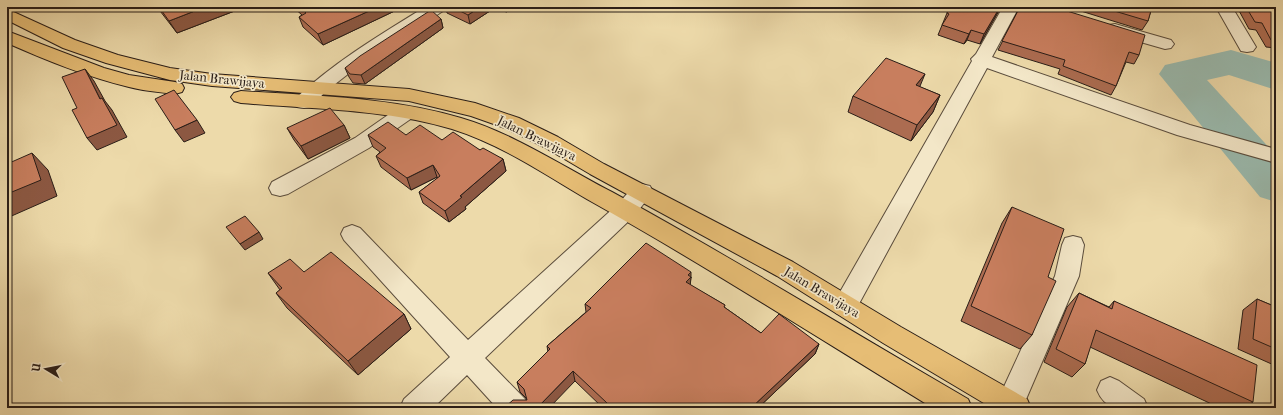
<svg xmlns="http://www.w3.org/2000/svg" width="1283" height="415" viewBox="0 0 1283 415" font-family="'IM FELL French Canon',serif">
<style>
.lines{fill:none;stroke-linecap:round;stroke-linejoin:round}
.river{fill:#9abaae;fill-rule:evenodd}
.minor-casing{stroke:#5a4c3c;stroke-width:2}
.highway-casing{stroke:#291d17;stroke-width:2}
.minor{fill:#f3e7c8;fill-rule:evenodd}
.highway{fill:#e6bd75;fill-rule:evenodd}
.wall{fill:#ac6c51;stroke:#291d17}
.shaded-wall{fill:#8c5842;stroke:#291d17}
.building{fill:#c87e5e;stroke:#291d17}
.labels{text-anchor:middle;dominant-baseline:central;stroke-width:3.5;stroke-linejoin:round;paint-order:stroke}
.street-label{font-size:13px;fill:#291d17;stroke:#f3e7c8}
</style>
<rect width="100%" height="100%" fill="#eddaaa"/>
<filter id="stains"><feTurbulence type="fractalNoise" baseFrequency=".005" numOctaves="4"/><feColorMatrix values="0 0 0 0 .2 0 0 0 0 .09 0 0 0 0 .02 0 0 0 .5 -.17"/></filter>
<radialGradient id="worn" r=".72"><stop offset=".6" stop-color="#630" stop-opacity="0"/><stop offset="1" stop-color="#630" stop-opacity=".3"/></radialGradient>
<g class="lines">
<path class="river" d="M 1231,50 L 1276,63 L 1276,90 L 1229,75 L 1207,80 L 1276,155 L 1276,202 L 1260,197 L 1159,74 L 1165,65 Z"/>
<defs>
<path id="minor" d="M 425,7 L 445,7 L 443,11 L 357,67 L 325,92 L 311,107 L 304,108 L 297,107 L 294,102 L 297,97 C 336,61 380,35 425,7 Z
M 1003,7 L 1019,7 L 992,57 L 1190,125 L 1276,149 L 1276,163 L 1177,135 L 987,68 L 854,313 L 845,317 L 836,313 L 833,306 L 836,299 L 972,61 L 971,59 L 976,54 Z
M 1216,7 L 1232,7 L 1256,47 L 1253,51 L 1247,52 L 1241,51 Z
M 1115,24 L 1171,40 L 1174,44 L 1171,48 L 1165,49 L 1109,33 L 1106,29 L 1109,25 Z
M 405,106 L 412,108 L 415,113 L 412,118 L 369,148 L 288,194 L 280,196 L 272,194 L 269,188 L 272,182 L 355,138 L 398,108 Z
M 642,184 L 650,186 L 653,192 L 634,216 L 485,358 L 525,399 L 529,408 L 497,408 L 467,375 L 433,408 L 400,408 L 404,399 L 450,357 L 344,240 L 341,234 L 344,228 L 352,225 L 360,228 L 468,340 L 618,204 L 634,186 Z
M 1073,236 L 1081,238 L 1084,245 L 1079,276 L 1024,404 L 1022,408 L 998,408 L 996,404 L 1055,276 L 1062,245 L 1065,238 Z
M 1110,377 L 1119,381 L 1144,399 L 1148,408 C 1126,408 1107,414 1097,390 L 1101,381 Z"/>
<path id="highway" d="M 7,9 L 75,40 L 118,55 L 170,68 L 212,74 L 409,89 L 475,103 L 519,118 L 558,137 L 604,164 L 793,262 L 901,327 L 1027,399 L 1031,408 L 992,408 L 883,343 L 777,276 L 590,174 L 544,147 L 505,128 L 471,116 L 409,101 L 212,86 L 170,80 L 106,63 L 63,48 L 7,20 Z
M 7,31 L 104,68 L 129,75 L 175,82 L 182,84 L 184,88 L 182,92 L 175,94 C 160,92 144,91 129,87 C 87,77 46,60 7,43 Z
M 241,91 C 314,96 390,97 461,118 C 515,134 562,166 612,192 C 733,258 849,330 968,399 L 972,408 L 933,408 C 820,339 708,267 592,202 C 547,176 503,145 452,129 C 384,109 311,109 241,103 L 234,101 L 231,97 L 234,93 Z"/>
</defs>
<use href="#minor" class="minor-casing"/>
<use href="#highway" class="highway-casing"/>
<use href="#minor" class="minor"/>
<use href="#highway" class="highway"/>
</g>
<path class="wall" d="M 157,7 L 245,7 L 177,33 Z
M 293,7 L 403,7 L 323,45 L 303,27 L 299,17 L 302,15 Z
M 446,7 L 496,7 L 470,24 L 447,13 Z
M 498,7 L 516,7 L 506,12 Z
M 950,7 L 1001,7 L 980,44 L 967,40 L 964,44 L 938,35 L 947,13 Z
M 1020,7 L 1139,55 L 1134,64 L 1126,62 L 1116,86 L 1111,95 L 1058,74 L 1060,69 L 998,50 Z
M 1068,7 L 1152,7 L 1148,21 L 1142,30 Z
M 1237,7 L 1261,7 L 1276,9 L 1276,48 L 1266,47 L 1256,30 L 1249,29 Z
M 441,19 L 443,28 L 365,84 L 353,83 L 349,77 L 345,68 Z
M 920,87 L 940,95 L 933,112 L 911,141 L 848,112 L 853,96 Z
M 344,125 L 350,138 L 308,159 L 294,140 L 287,128 Z
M 368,135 L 406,135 L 442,140 L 480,150 L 503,159 L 506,171 L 465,207 L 466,209 L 449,222 L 423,203 L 419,192 L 438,178 L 437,177 L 411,190 L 381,167 L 376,156 L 380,152 L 373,147 Z
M 1012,207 L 1048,277 L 1032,335 L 1020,349 L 961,321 L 1002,223 Z
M 304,272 L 404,314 L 411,329 L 358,375 L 287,308 L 276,293 L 280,290 L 268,273 Z
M 691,277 L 690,285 L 725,305 L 724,307 L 761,333 L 819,344 L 815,354 L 758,408 L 603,408 L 575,381 L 527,400 L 526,398 L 520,392 L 517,382 L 548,352 L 547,346 L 586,312 L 585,304 Z
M 1079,293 L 1109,307 L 1114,301 L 1253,402 L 1244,408 L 1220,408 L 1090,347 L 1085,364 L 1072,377 L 1044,362 L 1067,307 Z
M 1257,299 L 1276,307 L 1276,366 L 1238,349 L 1243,310 Z"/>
<path class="shaded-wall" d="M 205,7 L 245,7 L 177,33 L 169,21 Z
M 378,7 L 403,7 L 323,45 L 318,34 Z
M 480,7 L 496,7 L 470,24 L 468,15 Z
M 505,7 L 516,7 L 506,12 Z
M 1000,7 L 1001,7 L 980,44 L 984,34 Z
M 441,19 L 443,28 L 365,84 L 361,75 Z
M 971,30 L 967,40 L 964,44 Z
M 85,69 L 94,81 L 105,101 L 112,110 L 127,137 L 97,150 L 87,138 L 100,99 Z
M 925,74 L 918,91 L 916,85 Z
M 940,95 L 933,112 L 911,141 L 917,125 Z
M 197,120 L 205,133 L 184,142 L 175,130 Z
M 344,125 L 350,138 L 308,159 L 301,146 Z
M 32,153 L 48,170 L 57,196 L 7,218 L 7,194 Z
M 503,159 L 506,171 L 465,207 L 466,209 L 449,222 L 445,211 L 460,196 Z
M 433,165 L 437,177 L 411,190 L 407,178 Z
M 259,232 L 263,239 L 245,250 L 240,244 Z
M 691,272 L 691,278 L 691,277 L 690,288 L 686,282 L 688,275 Z
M 404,314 L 411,329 L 358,375 L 348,361 Z
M 819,344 L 815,354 L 758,408 L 751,408 Z
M 573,371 L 575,381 L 549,408 L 537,408 Z"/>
<path class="building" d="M 159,7 L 205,7 L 169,21 Z
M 300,7 L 378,7 L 318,34 L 299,17 L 306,13 Z
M 452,7 L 480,7 L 468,15 Z
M 950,7 L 1000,7 L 984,34 L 971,30 L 969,34 L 942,25 L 949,14 L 947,13 Z
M 1020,7 L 1054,7 L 1145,35 L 1139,55 L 1129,52 L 1116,86 L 1063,66 L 1065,60 L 1002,41 Z
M 1101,7 L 1152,7 L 1148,21 Z
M 1246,7 L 1261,7 L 1276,9 L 1276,41 L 1271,40 L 1262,23 L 1255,22 Z
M 431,10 L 441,19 L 361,75 L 350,74 L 345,68 L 360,56 Z
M 886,58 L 925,74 L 916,85 L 940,95 L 917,125 L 853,96 Z
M 85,69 L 100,99 L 102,98 L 117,125 L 87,138 L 72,110 L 77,108 L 62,77 Z
M 174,90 L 197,120 L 175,130 L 155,99 Z
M 330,108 L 344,125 L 301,146 L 287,128 Z
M 388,122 L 406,135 L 420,125 L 442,140 L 453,132 L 480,150 L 483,148 L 503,159 L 460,196 L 462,197 L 445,211 L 419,192 L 440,176 L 433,165 L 407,178 L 376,156 L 386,148 L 368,135 Z
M 32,153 L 41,180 L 7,194 L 7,164 Z
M 1012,207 L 1064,229 L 1048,277 L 1056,281 L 1032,335 L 971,306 Z
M 245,216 L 259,232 L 240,244 L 226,227 Z
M 646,243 L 691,272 L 688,275 L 691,277 L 686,282 L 725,305 L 724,307 L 761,333 L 779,314 L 819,344 L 751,408 L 609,408 L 606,405 L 607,403 L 573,371 L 537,408 L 504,408 L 513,400 L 527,400 L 524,389 L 517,382 L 550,349 L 547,346 L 591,308 L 585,304 Z
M 331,252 L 404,314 L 348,361 L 276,293 L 282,288 L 268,273 L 290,259 L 304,272 Z
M 1079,293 L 1112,309 L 1114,301 L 1257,365 L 1253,402 L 1096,330 L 1085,364 L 1056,349 Z
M 1257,299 L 1276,307 L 1276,349 L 1253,339 Z"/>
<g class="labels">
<g class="street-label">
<text transform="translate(222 79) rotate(6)">Jalan Brawijaya</text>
<text transform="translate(537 138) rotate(26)">Jalan Brawijaya</text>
<text transform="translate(822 292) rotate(31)">Jalan Brawijaya</text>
</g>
</g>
<rect width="1283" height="415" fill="none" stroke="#eddaaa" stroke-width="24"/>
<rect x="8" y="8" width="1267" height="399" fill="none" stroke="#291d17" stroke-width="2"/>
<rect x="12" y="12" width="1259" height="391" fill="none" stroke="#291d17"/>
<g transform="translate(46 369) rotate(280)" stroke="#f3e7c8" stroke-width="3" paint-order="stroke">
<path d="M0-3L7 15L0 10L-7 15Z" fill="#291d17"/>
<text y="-6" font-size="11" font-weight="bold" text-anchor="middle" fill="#291d17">U</text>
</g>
<rect width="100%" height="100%" filter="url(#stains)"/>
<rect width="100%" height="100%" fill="url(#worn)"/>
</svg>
